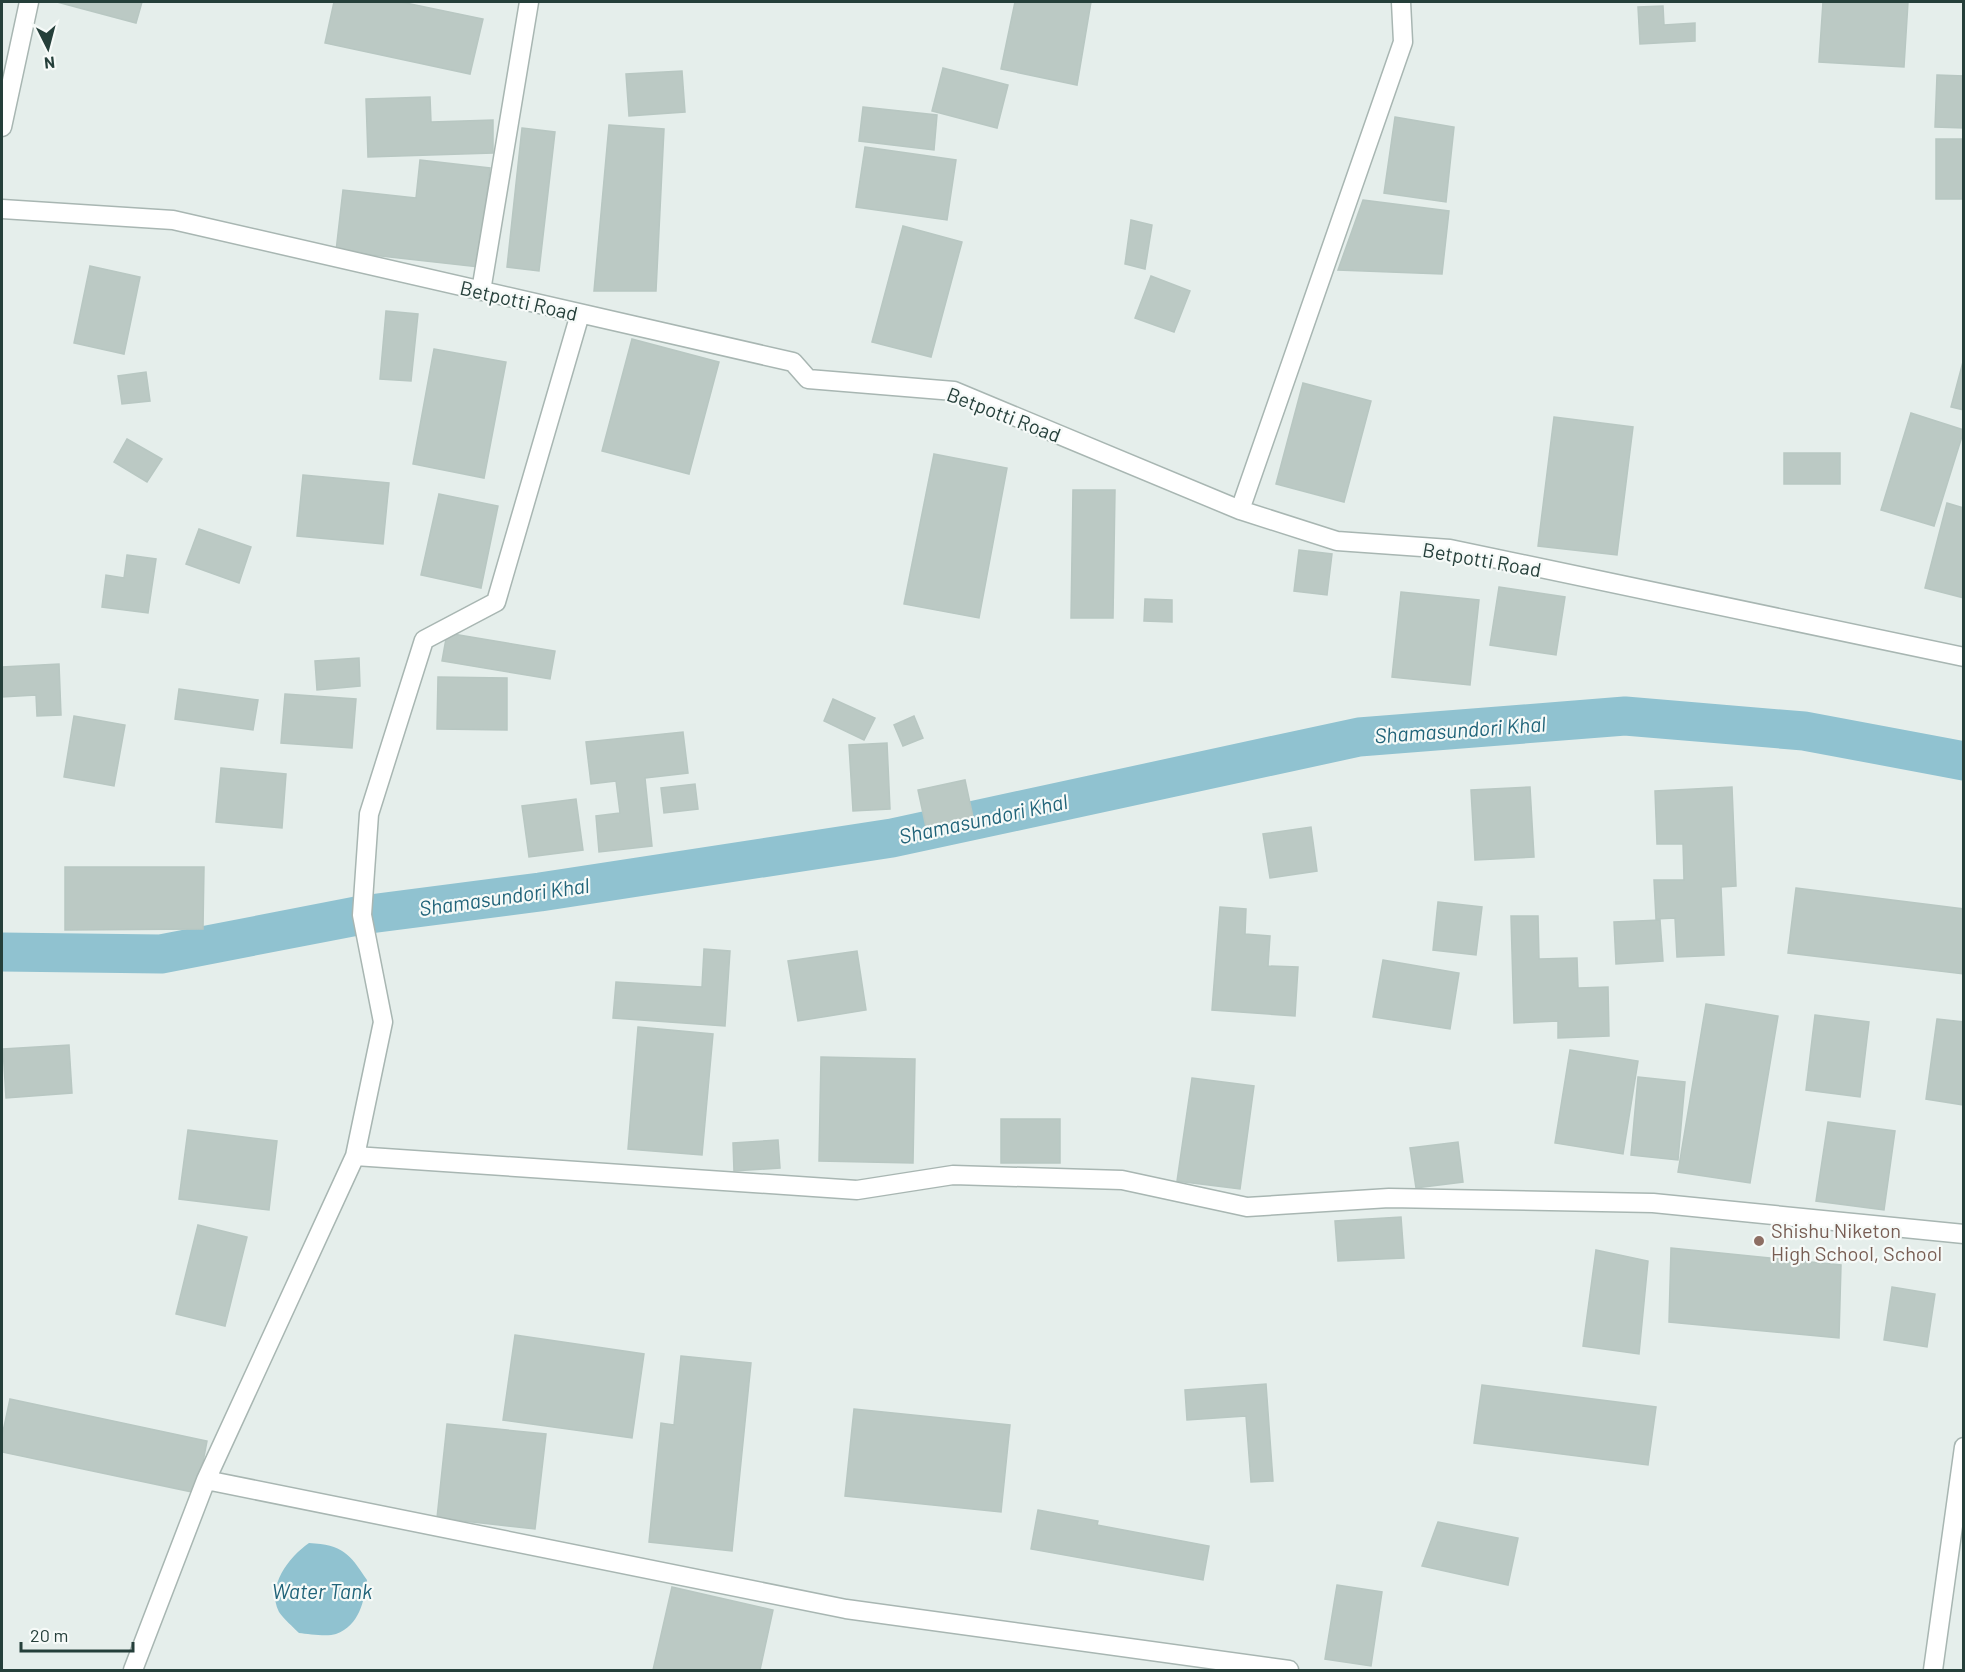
<svg xmlns="http://www.w3.org/2000/svg" width="1965" height="1672" viewBox="0 0 1965 1672" font-family="Barlow,sans-serif">
<style>
.water{fill:#90c2d0}
.lines{fill:none;stroke-linecap:round;stroke-linejoin:round}
.canal{stroke:#90c2d0;stroke-width:39}
.building{fill:#bbc9c4;stroke:#b8c7c2;stroke-width:1.5}
.minor-casing{stroke:#a8b6b2;stroke-width:21}
.minor{stroke:#fff;stroke-width:18}
.education-dot{fill:#8d6e63;stroke:#f6faf8;stroke-width:2}
.labels{text-anchor:middle;dominant-baseline:central;stroke-width:4.5;stroke-linejoin:round;paint-order:stroke}
.street-label{font-size:20px;fill:#253f3a;stroke:#f6faf8}
.education-label{font-size:20px;fill:#785e54;stroke:#f6faf8;text-anchor:start}
.water-label{font-size:21px;font-style:italic;fill:#21647a;stroke:#f6faf8}
</style>
<rect width="100%" height="100%" fill="#e5eeeb"/>
<path class="water" d="M 309,1543 C 343,1545 349,1553 367,1580 C 364,1601 360,1625 336,1634 C 327,1637 309,1634 299,1633 C 293,1627 284,1619 279,1612 C 266,1586 289,1557 309,1543 Z"/>
<g class="lines">
<path class="canal" d="M 2,952 L 161,954 L 362,915 L 540,892 L 892,838 L 1359,737 L 1625,716 L 1804,731 L 1964,761"/>
</g>
<path class="building" d="M 57,2 L 142,2 L 136,23 Z
M 334,2 L 401,2 L 483,19 L 470,74 L 325,43 Z
M 1015,2 L 1091,2 L 1077,85 L 1001,69 Z
M 1823,2 L 1908,2 L 1904,67 L 1819,62 Z
M 1663,6 L 1664,25 L 1695,23 L 1695,41 L 1640,44 L 1638,7 Z
M 943,68 L 1008,85 L 997,128 L 932,111 Z
M 682,71 L 685,112 L 629,116 L 626,74 Z
M 1937,75 L 1964,76 L 1964,128 L 1935,127 Z
M 430,97 L 431,122 L 493,120 L 493,153 L 368,157 L 366,99 Z
M 863,107 L 937,115 L 934,150 L 859,141 Z
M 1395,117 L 1454,127 L 1446,202 L 1384,193 Z
M 609,125 L 664,129 L 656,291 L 594,291 Z
M 522,128 L 555,132 L 539,271 L 507,267 Z
M 1936,139 L 1964,139 L 1964,199 L 1936,199 Z
M 865,147 L 956,160 L 947,220 L 856,207 Z
M 420,160 L 490,168 L 479,267 L 336,251 L 343,190 L 416,198 Z
M 1363,200 L 1449,211 L 1442,274 L 1338,270 Z
M 1131,220 L 1152,225 L 1145,269 L 1125,264 Z
M 903,226 L 962,242 L 931,357 L 872,342 Z
M 90,266 L 140,277 L 124,354 L 74,343 Z
M 1151,276 L 1190,291 L 1174,332 L 1135,318 Z
M 386,311 L 418,314 L 411,381 L 380,379 Z
M 632,339 L 719,362 L 689,474 L 602,451 Z
M 434,349 L 506,362 L 484,478 L 413,464 Z
M 1964,358 L 1964,410 L 1951,407 Z
M 146,372 L 150,401 L 122,404 L 118,376 Z
M 1303,383 L 1371,401 L 1344,502 L 1276,484 Z
M 1911,413 L 1964,430 L 1934,526 L 1881,510 Z
M 1554,417 L 1633,427 L 1617,555 L 1538,546 Z
M 127,439 L 162,459 L 147,482 L 114,462 Z
M 1784,453 L 1840,453 L 1840,484 L 1784,484 Z
M 934,454 L 1007,468 L 979,618 L 904,604 Z
M 303,475 L 389,483 L 383,544 L 297,536 Z
M 1073,490 L 1115,490 L 1113,618 L 1071,618 Z
M 439,494 L 498,506 L 481,588 L 421,575 Z
M 1947,503 L 1964,508 L 1964,598 L 1925,588 Z
M 199,529 L 251,547 L 239,583 L 186,564 Z
M 1299,550 L 1332,554 L 1327,595 L 1294,591 Z
M 127,555 L 156,559 L 148,613 L 102,607 L 106,575 L 124,578 Z
M 1499,587 L 1565,597 L 1556,655 L 1490,645 Z
M 1401,592 L 1479,600 L 1470,685 L 1392,677 Z
M 1145,599 L 1172,600 L 1172,622 L 1144,621 Z
M 447,633 L 555,651 L 550,679 L 442,661 Z
M 359,658 L 360,686 L 317,690 L 315,661 Z
M 59,664 L 61,715 L 37,716 L 36,695 L 2,697 L 2,667 Z
M 438,677 L 507,678 L 507,730 L 437,729 Z
M 179,689 L 258,700 L 253,730 L 175,719 Z
M 285,694 L 356,699 L 352,748 L 281,743 Z
M 833,699 L 875,718 L 864,740 L 824,721 Z
M 74,716 L 125,725 L 114,786 L 64,777 Z
M 914,716 L 923,738 L 903,746 L 894,725 Z
M 683,732 L 688,773 L 645,778 L 652,846 L 599,852 L 596,816 L 620,813 L 616,781 L 591,784 L 586,742 Z
M 887,743 L 890,809 L 853,811 L 849,745 Z
M 221,768 L 286,774 L 282,828 L 216,822 Z
M 965,780 L 973,817 L 926,827 L 918,790 Z
M 695,784 L 698,809 L 664,813 L 661,788 Z
M 1530,787 L 1534,857 L 1475,860 L 1471,790 Z
M 1732,787 L 1736,886 L 1721,887 L 1724,955 L 1677,957 L 1675,918 L 1656,919 L 1654,880 L 1684,880 L 1683,844 L 1657,844 L 1655,791 Z
M 576,799 L 583,850 L 529,857 L 522,806 Z
M 1311,827 L 1317,871 L 1270,878 L 1263,834 Z
M 65,867 L 204,867 L 203,929 L 65,930 Z
M 1796,888 L 1964,909 L 1964,974 L 1788,953 Z
M 1438,902 L 1482,907 L 1476,955 L 1433,950 Z
M 1220,907 L 1246,909 L 1245,934 L 1270,936 L 1268,966 L 1298,967 L 1295,1016 L 1212,1010 Z
M 1511,916 L 1538,916 L 1539,959 L 1577,958 L 1578,988 L 1608,987 L 1609,1036 L 1558,1038 L 1558,1021 L 1514,1023 Z
M 1660,920 L 1663,961 L 1616,964 L 1614,922 Z
M 704,949 L 730,951 L 725,1026 L 613,1018 L 616,982 L 702,987 Z
M 857,951 L 866,1010 L 798,1021 L 788,961 Z
M 1383,960 L 1459,973 L 1450,1029 L 1373,1017 Z
M 1706,1004 L 1778,1016 L 1750,1183 L 1678,1172 Z
M 1815,1015 L 1869,1022 L 1860,1097 L 1806,1090 Z
M 1937,1019 L 1964,1022 L 1964,1105 L 1926,1099 Z
M 638,1027 L 713,1034 L 702,1155 L 628,1149 Z
M 69,1045 L 72,1093 L 6,1098 L 3,1049 Z
M 1570,1050 L 1638,1061 L 1623,1154 L 1555,1143 Z
M 821,1057 L 915,1059 L 913,1163 L 819,1161 Z
M 1638,1077 L 1685,1082 L 1678,1160 L 1631,1155 Z
M 1192,1078 L 1254,1086 L 1240,1189 L 1177,1181 Z
M 1001,1119 L 1060,1119 L 1060,1163 L 1001,1163 Z
M 1828,1122 L 1895,1131 L 1884,1210 L 1816,1201 Z
M 188,1130 L 277,1141 L 269,1210 L 179,1199 Z
M 778,1140 L 780,1168 L 734,1171 L 733,1143 Z
M 1458,1142 L 1463,1182 L 1416,1188 L 1410,1148 Z
M 1401,1217 L 1404,1258 L 1338,1261 L 1335,1221 Z
M 198,1225 L 247,1237 L 225,1326 L 176,1314 Z
M 1671,1248 L 1841,1265 L 1839,1338 L 1669,1322 Z
M 1596,1250 L 1648,1261 L 1639,1354 L 1583,1346 Z
M 1892,1287 L 1935,1294 L 1927,1347 L 1884,1340 Z
M 515,1335 L 644,1354 L 632,1438 L 503,1420 Z
M 681,1356 L 751,1363 L 732,1551 L 649,1542 L 661,1423 L 674,1425 Z
M 1266,1384 L 1273,1481 L 1251,1482 L 1246,1416 L 1187,1420 L 1185,1390 Z
M 1482,1385 L 1656,1407 L 1648,1465 L 1474,1443 Z
M 10,1399 L 207,1441 L 197,1493 L 2,1452 L 2,1436 Z
M 854,1409 L 1010,1425 L 1001,1512 L 845,1496 Z
M 447,1424 L 546,1434 L 535,1529 L 437,1518 Z
M 1038,1510 L 1098,1521 L 1097,1525 L 1209,1546 L 1203,1580 L 1031,1549 Z
M 1438,1522 L 1518,1538 L 1508,1585 L 1422,1566 Z
M 1337,1585 L 1382,1592 L 1371,1666 L 1325,1659 Z
M 672,1587 L 773,1610 L 760,1670 L 653,1670 Z"/>
<g class="lines">
<defs>
<path id="minor" d="M 2,127 L 29,2
M 2,209 L 173,220 L 793,362 L 808,379 L 954,391 L 1240,510 L 1337,541 L 1450,549 L 1964,657
M 481,291 L 529,2
M 1240,510 L 1403,42 L 1401,2
M 355,1156 L 857,1190 L 953,1175 L 1122,1180 L 1247,1207 L 1389,1198 L 1653,1203 L 1964,1234
M 206,1480 L 846,1609 L 1289,1670
M 133,1670 L 206,1480 L 355,1156 L 383,1022 L 362,915 L 369,814 L 424,640 L 496,602 L 580,314
M 1933,1670 L 1964,1447"/>
</defs>
<use href="#minor" class="minor-casing"/>
<use href="#minor" class="minor"/>
</g>
<circle class="education-dot" cx="1759" cy="1241" r="6"/>
<g class="labels">
<g class="street-label">
<text transform="translate(519 300) rotate(13)">Betpotti Road</text>
<text transform="translate(1004 414) rotate(21)">Betpotti Road</text>
<text transform="translate(1482 559) rotate(10)">Betpotti Road</text>
</g>
<g class="education-label">
<text x="1771" y="1230">Shishu Niketon<tspan x="1771" dy="23">High School, School</tspan></text>
</g>
<g class="water-label">
<text transform="translate(1460 729) rotate(-4)">Shamasundori Khal</text>
<text transform="translate(983 818) rotate(-12)">Shamasundori Khal</text>
<text transform="translate(504 896) rotate(-8)">Shamasundori Khal</text>
<text x="322" y="1590">Water Tank</text>
</g>
</g>
<rect width="1965" height="1672" fill="none" stroke="#253f3a" stroke-width="6"/>
<g transform="translate(48 48) rotate(174)" stroke="#f6faf8" stroke-width="4.5" paint-order="stroke">
<path d="M0-4.5L10 22L0 15L-10 22Z" fill="#253f3a"/>
<text y="-9" font-size="16" font-weight="bold" text-anchor="middle" fill="#253f3a">N</text>
</g>
<path d="M21 1642v9h112v-9" fill="none" stroke="#253f3a" stroke-width="3"/>
<text x="30" y="1642" font-size="18" fill="#253f3a" stroke="#f6faf8" stroke-width="4.5" paint-order="stroke">20 m</text>
</svg>
